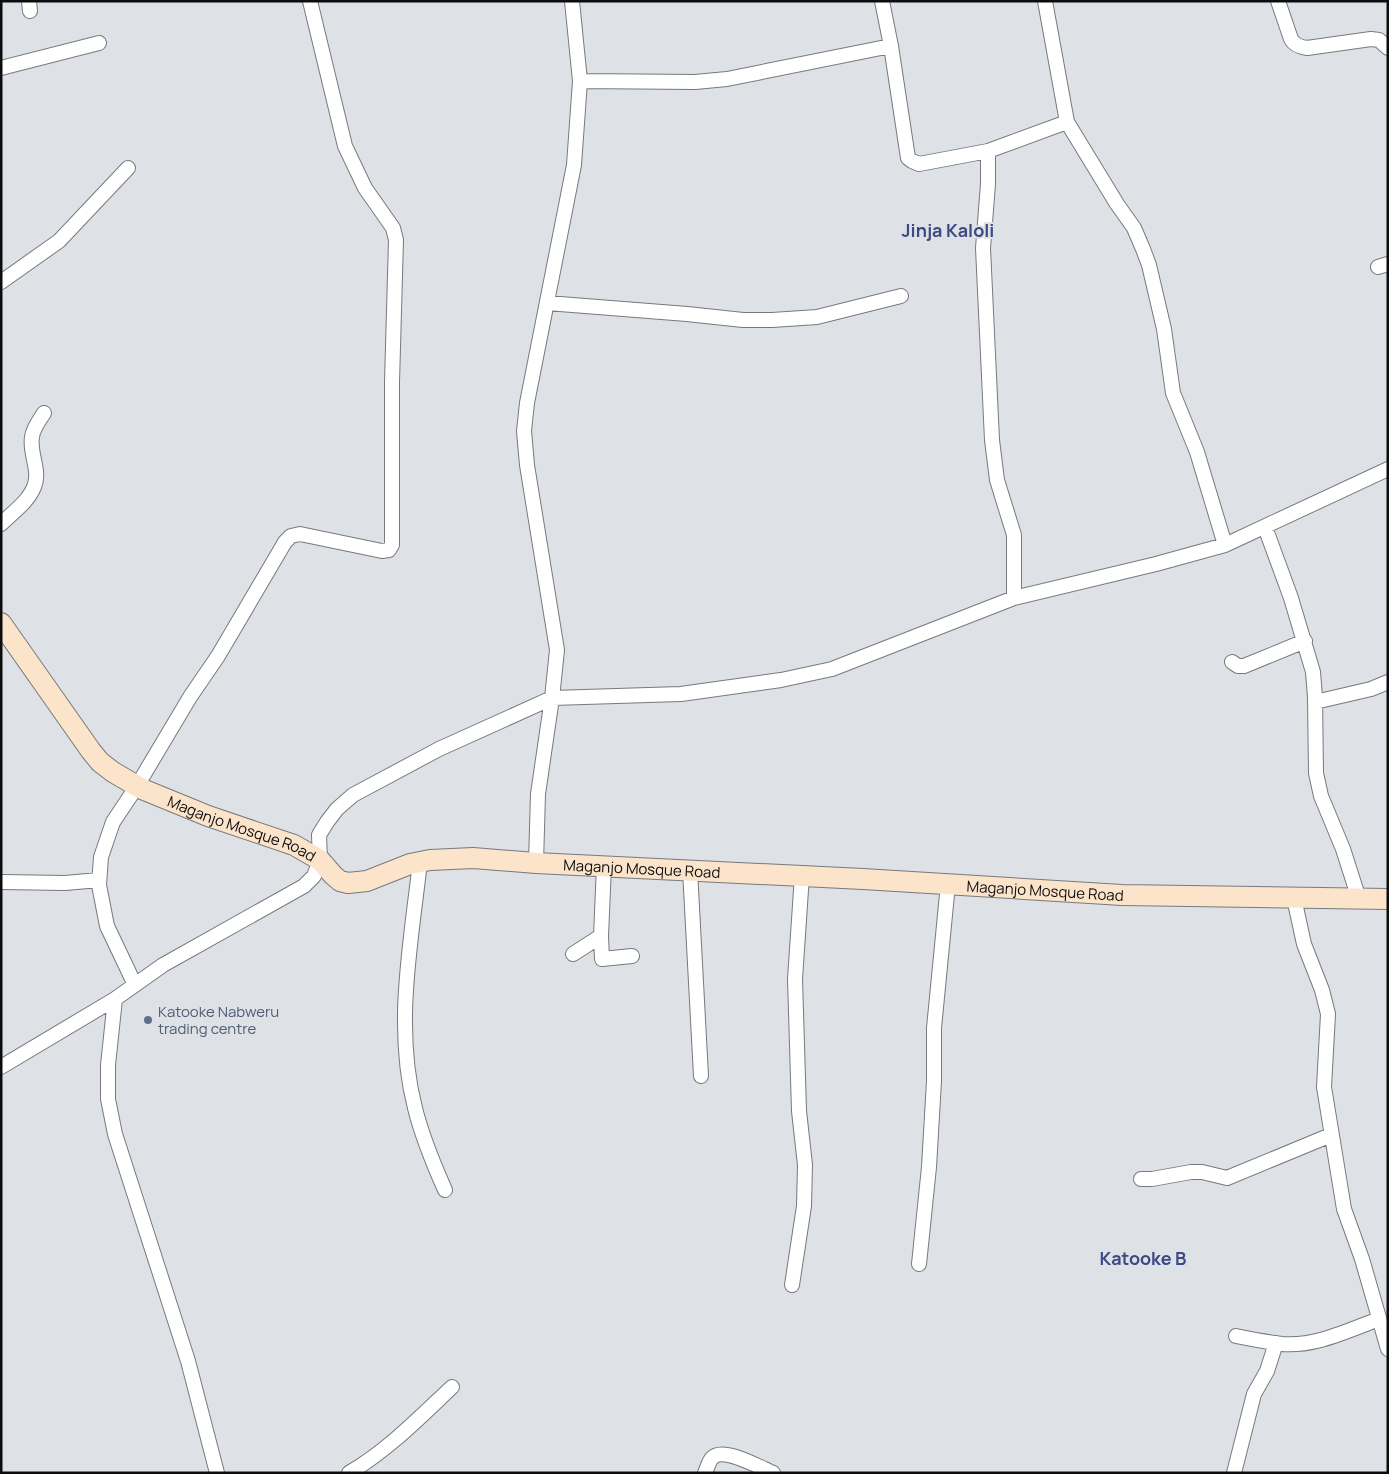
<svg xmlns="http://www.w3.org/2000/svg" width="1389" height="1474" viewBox="0 0 1389 1474" font-family="Manrope,sans-serif">
<style>
.lines{fill:none;stroke-linecap:round;stroke-linejoin:round}
.street-casing{stroke:#77797e;stroke-width:16}
.secondary-casing{stroke:#77797e;stroke-width:22}
.street{stroke:#fff;stroke-width:14}
.secondary{stroke:#fbe4ca;stroke-width:20}
.service-dot{fill:#5c6f8a;stroke:#dee1e6;stroke-width:2}
.labels{text-anchor:middle;dominant-baseline:central;stroke-width:4;stroke-linejoin:round;paint-order:stroke}
.street-label{font-size:15px;fill:#0c0d0f;stroke:#dee1e6}
.service-label{font-size:15px;fill:#4e5e75;stroke:#dee1e6;text-anchor:start}
.quarter-label{font-size:18px;font-weight:bold;fill:#3b4985;stroke:#dee1e6}
</style>
<rect width="100%" height="100%" fill="#dee1e6"/>
<g class="lines">
<defs>
<path id="street" d="M 29,1 L 30,11
M 882,1 L 891,46 L 908,158 L 912,161 L 919,164 L 988,151
M 1278,1 L 1291,39 C 1294,45 1300,47 1307,48 L 1371,39 L 1379,40 L 1388,48
M 1,68 L 99,43
M 580,81 L 695,82 L 727,79 L 891,46
M 1067,122 L 1117,204 L 1134,228 L 1143,249 L 1149,265 L 1164,329 L 1173,393 L 1197,452 L 1225,545
M 1378,267 L 1388,264
M 1,282 L 59,241 L 128,168
M 547,303 L 687,314 L 743,320 L 772,320 L 817,317 L 901,296
M 1,524 C 12,513 28,502 34,487 C 41,471 29,453 32,437 C 33,428 39,421 44,413
M 1265,527 L 1291,598 L 1313,672 L 1315,697 L 1316,773 L 1321,796 L 1343,849 L 1359,899
M 1014,598 L 1014,535 L 997,480 L 992,440 L 983,248 L 988,184 L 988,151 L 1067,122 L 1045,1
M 1232,662 L 1238,666 L 1244,666 L 1305,641
M 1315,702 L 1371,689 L 1388,682
M 420,862 C 411,943 394,1027 415,1108 C 422,1137 433,1163 445,1190
M 536,863 L 538,794 L 552,698 L 557,650 L 527,465 L 524,431 L 527,403 L 574,165 L 580,81 L 572,1
M 604,866 L 601,936 L 602,959 L 632,956
M 690,870 L 701,1076
M 1,882 L 65,883 L 99,880
M 1294,898 L 1304,944 L 1322,990 L 1328,1014 L 1324,1087 L 1344,1209 L 1362,1259 L 1388,1349
M 573,954 L 601,936
M 135,985 L 107,926 L 99,885 L 101,857 L 113,822 L 137,786 L 190,697 L 218,656 L 285,542 L 291,536 L 300,534 L 382,551 L 389,550 L 392,545 L 392,382 L 396,240 L 393,228 L 365,188 L 345,146 L 310,1
M 1,1067 L 115,999
M 1141,1179 L 1152,1179 L 1191,1172 L 1202,1172 L 1227,1178 L 1331,1135
M 919,1264 L 929,1167 L 934,1081 L 934,1028 L 948,884
M 792,1285 L 804,1206 L 805,1165 L 799,1111 L 795,979 L 802,875
M 1236,1336 C 1251,1339 1266,1342 1282,1344 C 1315,1347 1349,1330 1379,1319
M 217,1473 L 188,1361 L 115,1134 L 108,1099 L 108,1065 L 115,999 L 163,965 L 304,886 L 314,876 L 320,860 L 319,835 L 327,822 L 337,809 L 353,795 L 439,749 L 552,698 L 681,694 L 781,680 L 832,669 L 1014,598 L 1156,564 L 1225,545 L 1388,469
M 349,1473 C 388,1450 419,1418 452,1387
M 705,1473 C 707,1469 709,1461 712,1458 C 723,1446 761,1468 773,1473
M 1234,1473 L 1254,1394 L 1267,1371 L 1276,1343"/>
<g id="secondary">
<path id="s1" d="M 1,623 L 91,751 L 100,762 L 113,772 L 142,789 L 208,816 L 294,845 L 320,860 L 333,875 L 340,881 L 348,883 L 367,881 L 410,864 L 430,860 L 473,858 L 536,863 L 863,879 L 1122,895 L 1388,899"/>
</g>
</defs>
<use href="#street" class="street-casing"/>
<use href="#secondary" class="secondary-casing"/>
<use href="#street" class="street"/>
<use href="#secondary" class="secondary"/>
</g>
<circle class="service-dot" cx="148" cy="1020" r="5"/>
<g class="labels">
<g class="street-label">
<text stroke="none"><textPath href="#s1" startOffset="328">Maganjo Mosque Road</textPath></text>
<text stroke="none"><textPath href="#s1" startOffset="748">Maganjo Mosque Road</textPath></text>
<text stroke="none"><textPath href="#s1" startOffset="1152">Maganjo Mosque Road</textPath></text>
</g>
<g class="service-label">
<text x="158" y="1011">Katooke Nabweru<tspan x="158" dy="17">trading centre</tspan></text>
</g>
<g class="quarter-label">
<text x="948" y="230">Jinja Kaloli</text>
<text x="1143" y="1258">Katooke B</text>
</g>
</g>
<rect width="1389" height="1474" fill="none" stroke="#0c0d0f" stroke-width="5"/>
</svg>
